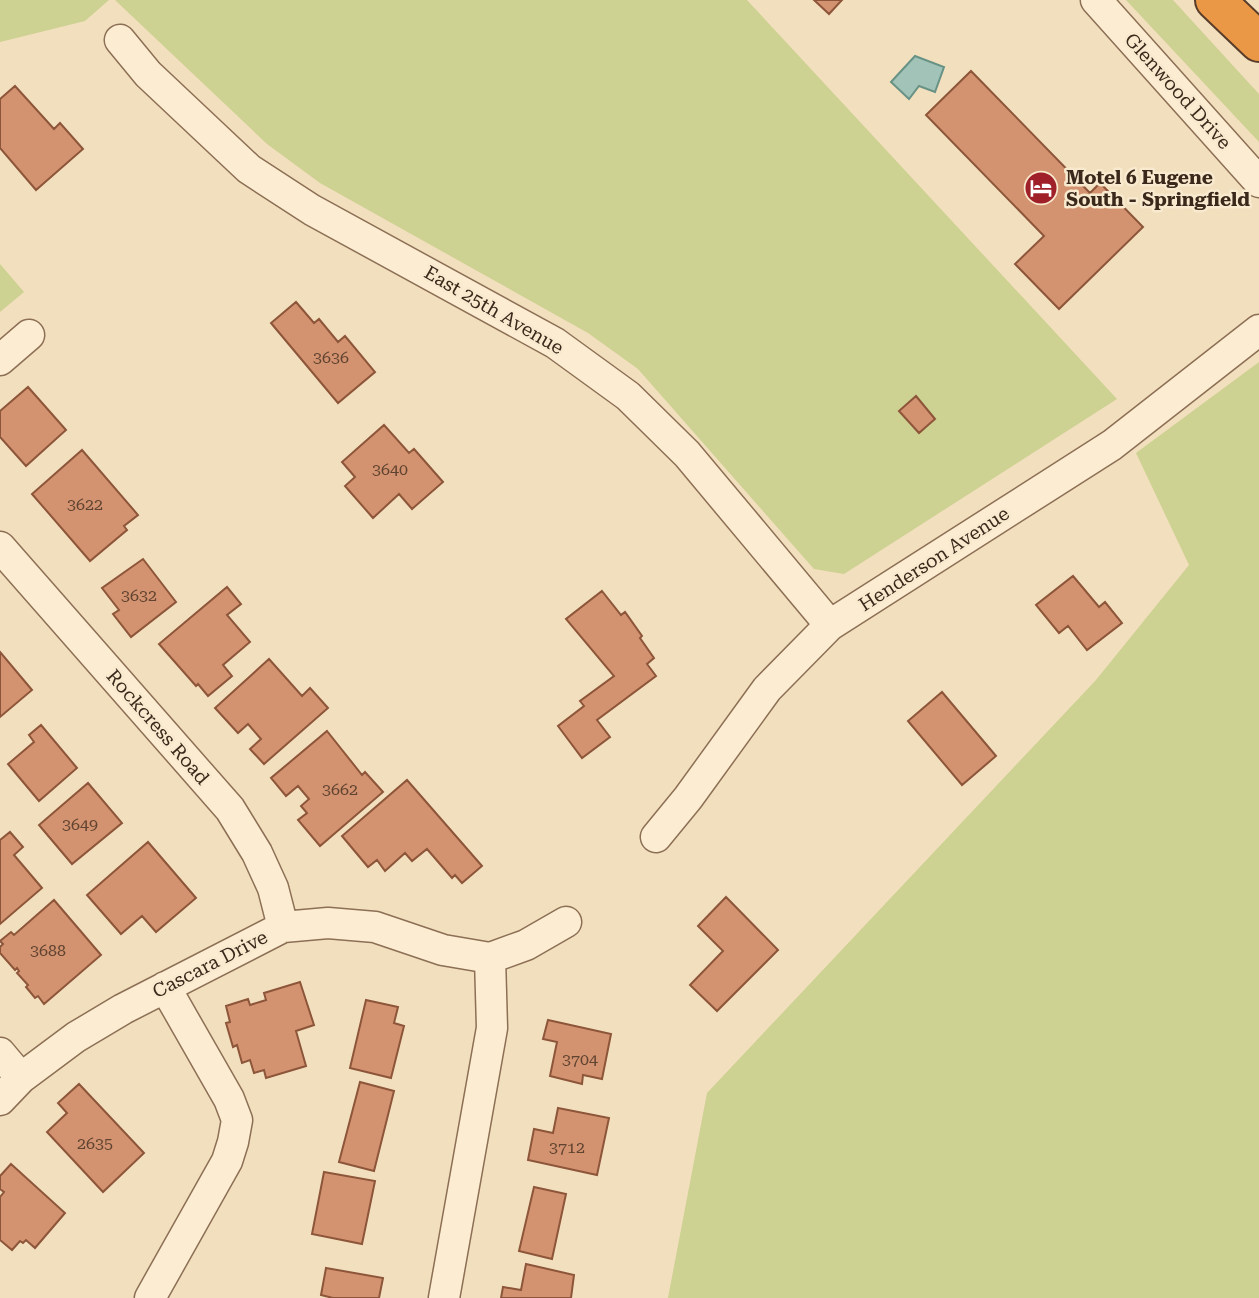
<svg xmlns="http://www.w3.org/2000/svg" width="1259" height="1298" viewBox="0 0 1259 1298" font-family="'Roboto Serif',serif">
<style>
.green{fill:#cdd191}
.water{fill:#a2c3b7;stroke:#689285;stroke-width:2}
.building{fill:#d39370;stroke:#8d5539;stroke-width:2}
.lines{fill:none;stroke-linecap:round;stroke-linejoin:round}
.minor-casing{stroke:#8c6f55;stroke-width:33}
.highway-casing{stroke:#593d2a;stroke-width:42}
.minor{stroke:#fcedd2;stroke-width:30}
.highway{stroke:#ea9846;stroke-width:38}
.labels{text-anchor:middle;dominant-baseline:central;stroke-width:5;stroke-linejoin:round;paint-order:stroke}
.number-label{font-size:16px;fill:#604330}
.street-label{font-size:19px;fill:#3a281b;stroke:#f8eace}
.poi-label{font-size:19px;font-weight:bold;fill:#3a281b;stroke:#f8eace;text-anchor:start}
</style>
<rect width="100%" height="100%" fill="#f2dfbe"/>
<path class="green" d="M 0,0 L 109,0 L 85,21 L 0,42 Z
M 115,0 L 747,0 L 1117,399 L 844,574 L 814,569 L 638,369 L 588,333 L 320,183 L 267,144 Z
M 1126,0 L 1173,0 L 1259,94 L 1259,142 Z
M 0,264 L 24,292 L 0,312 Z
M 1259,362 L 1259,1298 L 668,1298 L 707,1093 L 1096,680 L 1189,565 L 1136,453 Z"/>
<path class="water" d="M 915,56 L 944,67 L 935,92 L 919,86 L 909,99 L 891,82 Z"/>
<path class="building" d="M 814,0 L 842,0 L 829,14 Z
M 971,71 L 1090,193 L 1100,183 L 1143,227 L 1059,309 L 1015,264 L 1044,236 L 926,115 Z
M 15,86 L 54,129 L 60,123 L 83,149 L 36,190 L 0,148 L 0,99 Z
M 296,302 L 314,323 L 319,319 L 338,342 L 345,336 L 375,372 L 338,403 L 271,323 Z
M 28,387 L 66,430 L 26,466 L 0,437 L 0,411 Z
M 916,396 L 935,419 L 919,433 L 899,411 Z
M 384,425 L 409,453 L 414,449 L 443,482 L 412,509 L 399,494 L 373,518 L 345,486 L 355,477 L 342,462 Z
M 82,450 L 138,515 L 124,526 L 127,530 L 90,561 L 32,494 Z
M 143,559 L 176,602 L 131,637 L 113,614 L 119,610 L 102,588 Z
M 1073,576 L 1099,607 L 1105,602 L 1122,623 L 1087,650 L 1068,626 L 1059,633 L 1036,605 Z
M 227,587 L 241,604 L 227,615 L 250,642 L 223,665 L 232,676 L 208,696 L 198,684 L 196,686 L 159,644 Z
M 602,591 L 621,615 L 625,612 L 642,636 L 640,638 L 654,658 L 647,664 L 656,676 L 597,720 L 610,737 L 582,758 L 558,726 L 584,706 L 580,701 L 614,676 L 566,619 Z
M 0,652 L 32,690 L 0,717 Z
M 269,659 L 302,696 L 310,688 L 328,708 L 264,764 L 250,749 L 261,739 L 248,724 L 238,733 L 215,708 Z
M 942,692 L 996,756 L 962,785 L 908,721 Z
M 41,725 L 77,768 L 39,801 L 8,764 L 34,742 L 29,735 Z
M 327,731 L 362,775 L 365,772 L 383,792 L 320,846 L 298,820 L 307,813 L 301,806 L 309,799 L 298,786 L 286,796 L 271,778 Z
M 407,780 L 482,866 L 462,883 L 455,875 L 452,878 L 427,849 L 412,861 L 405,853 L 385,871 L 377,860 L 368,867 L 342,836 Z
M 88,783 L 122,823 L 72,864 L 39,825 Z
M 10,832 L 23,847 L 14,855 L 42,888 L 0,924 L 0,840 Z
M 148,842 L 196,898 L 156,932 L 142,916 L 121,934 L 87,895 Z
M 726,897 L 778,950 L 717,1011 L 690,985 L 723,951 L 698,926 Z
M 54,900 L 101,955 L 44,1004 L 38,996 L 35,998 L 26,987 L 28,985 L 17,973 L 19,971 L 17,968 L 15,970 L 0,953 L 0,947 L 3,944 L 0,941 L 11,932 L 14,935 Z
M 300,982 L 314,1025 L 296,1031 L 306,1066 L 266,1078 L 264,1070 L 254,1073 L 250,1060 L 242,1063 L 237,1045 L 233,1047 L 226,1023 L 230,1022 L 226,1006 L 248,999 L 250,1005 L 266,1000 L 264,993 Z
M 366,1000 L 398,1007 L 394,1023 L 404,1026 L 391,1078 L 350,1068 Z
M 548,1020 L 611,1034 L 602,1079 L 583,1075 L 582,1084 L 550,1076 L 557,1042 L 543,1039 Z
M 360,1082 L 394,1091 L 374,1171 L 339,1162 Z
M 79,1084 L 144,1153 L 103,1192 L 47,1132 L 67,1113 L 58,1103 Z
M 558,1108 L 609,1118 L 597,1175 L 528,1160 L 534,1129 L 553,1133 Z
M 11,1164 L 65,1213 L 35,1248 L 26,1240 L 23,1243 L 20,1241 L 12,1250 L 0,1240 L 0,1197 L 4,1192 L 0,1189 L 0,1176 Z
M 324,1172 L 375,1181 L 362,1244 L 312,1234 Z
M 534,1187 L 566,1194 L 552,1259 L 519,1251 Z
M 526,1264 L 574,1275 L 571,1298 L 501,1298 L 503,1287 L 521,1290 Z
M 326,1268 L 383,1278 L 379,1298 L 333,1298 L 321,1295 Z"/>
<g class="lines">
<defs>
<path id="minor" d="M 1096,0 L 1259,182
M 120,40 L 148,74 L 249,169 L 312,210 L 555,343 L 628,396 L 687,454 L 830,625
M 0,360 L 29,335
M 0,547 L 230,809 L 257,853 L 273,888 L 283,927
M 656,837 L 688,798 L 767,689 L 830,625 L 1112,445 L 1259,330
M 0,1053 L 21,1078
M 0,1100 L 21,1078 L 76,1037 L 123,1009 L 283,927 L 328,923 L 375,927 L 443,950 L 490,958 L 526,945 L 566,922
M 150,1298 L 227,1161 L 233,1142 L 237,1120 L 229,1099 L 165,987
M 444,1298 L 492,1028 L 490,958"/>
<path id="highway" d="M 1215,0 L 1259,42"/>
</defs>
<use href="#minor" class="minor-casing"/>
<use href="#highway" class="highway-casing"/>
<use href="#minor" class="minor"/>
<use href="#highway" class="highway"/>
</g>
<defs>
<symbol id="hotel-disc" viewBox="-11 -11 22 22"><circle r="9.5" fill="#a02029" stroke="#f8eace"/><path d="M-6-4.5h1.5V1H6V5H4.5V3h-9V5H-6ZM-4 0a1.8 1.8 0 1 1 3.6 0ZM.5 0V-2.5h3Q6-2.5 6 0Z" fill="#fff"/></symbol>
</defs>
<g fill-rule="evenodd">
<use href="#hotel-disc" x="1022" y="169" width="38" height="38"/>
</g>
<g class="labels">
<g class="number-label">
<text x="331" y="357">3636</text>
<text x="390" y="469">3640</text>
<text x="85" y="504">3622</text>
<text x="139" y="595">3632</text>
<text x="340" y="789">3662</text>
<text x="80" y="824">3649</text>
<text x="48" y="950">3688</text>
<text x="580" y="1059">3704</text>
<text x="95" y="1143">2635</text>
<text x="567" y="1147">3712</text>
</g>
<g class="street-label">
<text transform="translate(1178 91) rotate(48)">Glenwood Drive</text>
<text transform="translate(494 310) rotate(30)">East 25th Avenue</text>
<text transform="translate(934 559) rotate(-33)">Henderson Avenue</text>
<text transform="translate(158 727) rotate(49)">Rockcress Road</text>
<text transform="translate(210 964) rotate(-27)">Cascara Drive</text>
</g>
<g class="poi-label">
<text x="1066" y="177">Motel 6 Eugene<tspan x="1066" dy="22">South - Springfield</tspan></text>
</g>
</g>
</svg>
